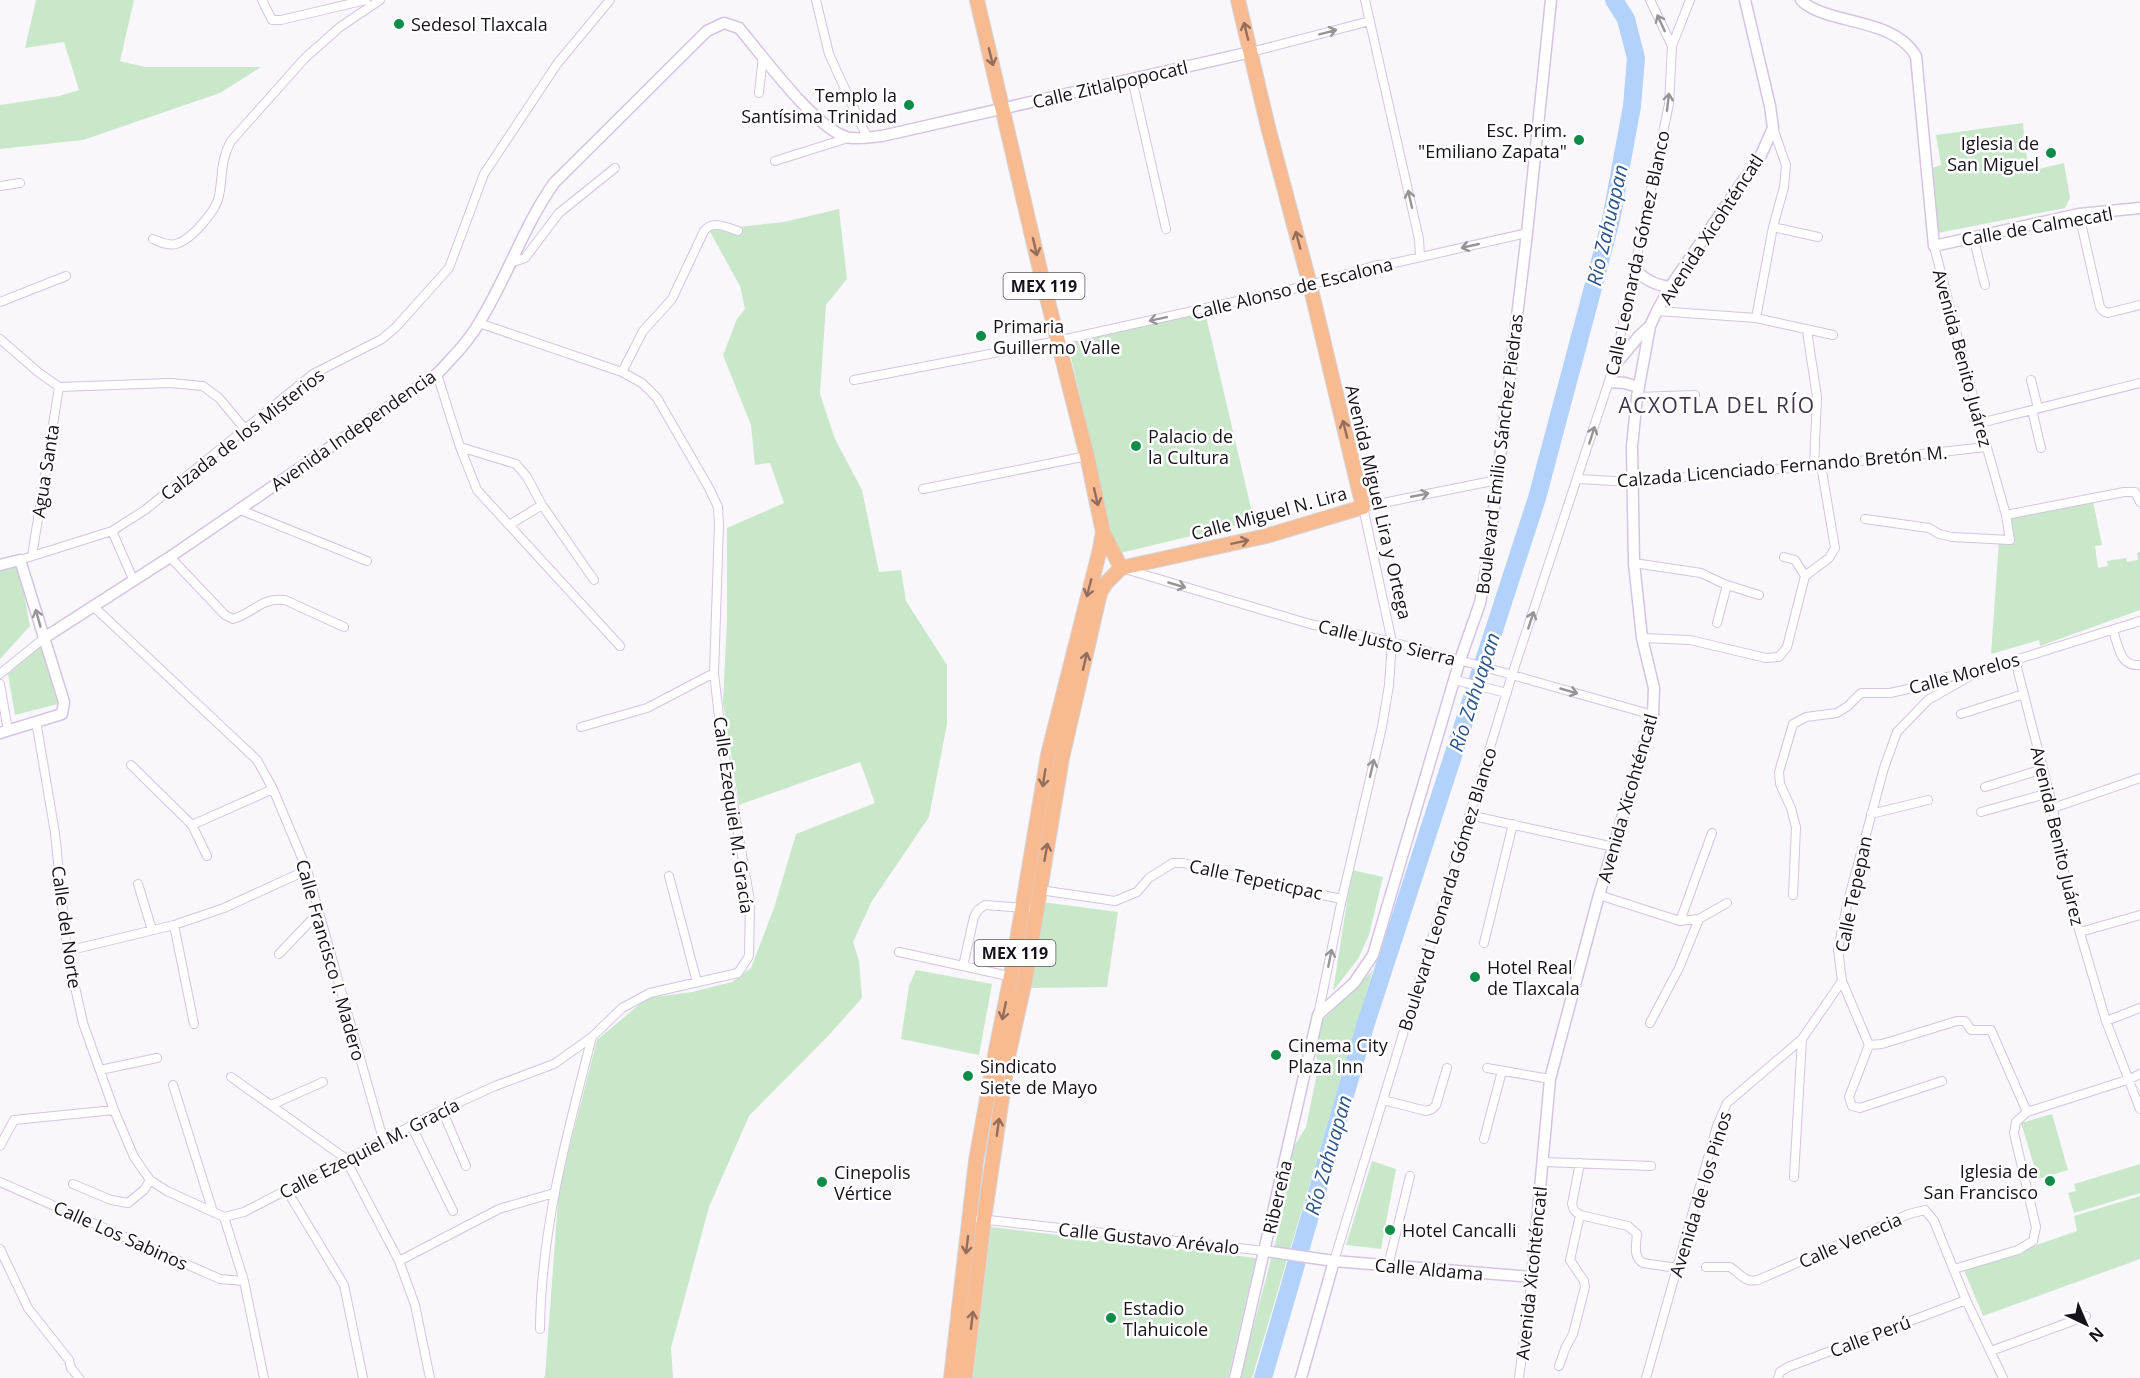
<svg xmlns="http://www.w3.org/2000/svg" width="2140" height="1378" viewBox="0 0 2140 1378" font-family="'Open Sans',sans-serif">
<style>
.green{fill:#c9e8ca}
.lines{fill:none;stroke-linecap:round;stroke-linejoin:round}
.river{stroke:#b2d2fc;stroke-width:18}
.minor-casing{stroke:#d5c4e2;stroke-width:10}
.tertiary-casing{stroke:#d5c4e2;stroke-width:13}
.primary-casing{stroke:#d5d4d6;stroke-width:16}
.minor{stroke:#fff;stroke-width:8}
.tertiary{stroke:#fff;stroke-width:10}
.primary{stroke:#f8ba91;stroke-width:14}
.oneway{stroke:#979498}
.oneway2{stroke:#936e5c}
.poi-dot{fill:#0d8d49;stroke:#fff;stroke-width:2}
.labels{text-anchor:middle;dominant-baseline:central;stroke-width:5;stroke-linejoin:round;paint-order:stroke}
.shield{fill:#fff;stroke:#5d585f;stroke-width:1.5}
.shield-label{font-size:16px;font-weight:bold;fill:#17111b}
.poi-label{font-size:18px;fill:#17111b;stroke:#fff;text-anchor:start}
.street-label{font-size:18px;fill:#17111b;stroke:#fff}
.water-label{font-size:20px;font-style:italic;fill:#2d558a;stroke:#fff}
.quarter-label{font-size:21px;letter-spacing:1.5px;fill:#41334b;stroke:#fff}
</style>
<rect width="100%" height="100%" fill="#f9f6fc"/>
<path class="green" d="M 36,0 L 134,0 L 120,61 L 145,67 L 261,67 L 220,93 L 83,140 L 0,149 L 0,105 L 59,96 L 79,90 L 64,42 L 25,48 Z
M 2023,123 L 2025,147 L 2030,171 L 2064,163 L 2070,198 L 2065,208 L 1938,233 L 1932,168 L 1941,165 L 1936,135 Z
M 839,209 L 847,279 L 826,305 L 820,394 L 835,439 L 862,490 L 879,572 L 901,570 L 906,601 L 947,665 L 947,724 L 929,817 L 872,901 L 853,942 L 859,961 L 862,998 L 829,1035 L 749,1116 L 709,1207 L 671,1348 L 673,1378 L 543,1378 L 545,1376 L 559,1188 L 597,1040 L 647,998 L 692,992 L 732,982 L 751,968 L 774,908 L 796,834 L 875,803 L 860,762 L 739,805 L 723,703 L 727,619 L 727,528 L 784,503 L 770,463 L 755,465 L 751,425 L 723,355 L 737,319 L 745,309 L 740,286 L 709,230 L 784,222 Z
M 1205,312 L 1254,521 L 1116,554 L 1068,344 Z
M 2093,501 L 2102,545 L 2095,546 L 2098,568 L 2108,566 L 2107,561 L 2126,558 L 2127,562 L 2138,560 L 2137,553 L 2140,552 L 2140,610 L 2040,646 L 2039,640 L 1991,654 L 1999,541 L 2012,521 L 2012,517 Z
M 18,561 L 30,626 L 0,659 L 0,567 Z
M 43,646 L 58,704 L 15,715 L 8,674 L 37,647 Z
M 1352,870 L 1383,877 L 1369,935 L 1358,959 L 1333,991 Z
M 1042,902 L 1118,912 L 1107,987 L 1030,988 Z
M 916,970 L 992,984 L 979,1055 L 901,1039 L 909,986 Z
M 1373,970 L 1252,1378 L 1240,1378 L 1282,1217 L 1293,1148 L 1306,1127 L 1319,1064 L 1314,1050 L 1318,1025 Z
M 2052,1114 L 2068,1170 L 2038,1179 L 2021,1123 Z
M 1372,1161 L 1396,1169 L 1381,1249 L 1346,1245 Z
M 2140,1164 L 2140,1193 L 2074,1213 L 2068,1193 L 2076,1191 L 2074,1184 Z
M 2140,1196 L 2140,1259 L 1983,1316 L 1964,1270 L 2077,1231 L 2074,1216 Z
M 991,1227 L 1256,1258 L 1228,1378 L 973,1378 Z"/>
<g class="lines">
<path class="river" d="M 1263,1378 L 1366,1023 L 1537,498 L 1611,220 L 1632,106 L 1636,58 L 1626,19 L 1614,0"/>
<defs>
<path id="minor" d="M 262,0 L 272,20 L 281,20 L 366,0
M 816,0 L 829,54 L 867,137
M 1365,0 L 1419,239 L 1420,257
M 1672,46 L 1690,0
M 1251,52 L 1370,21
M 1132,79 L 1166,229
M 759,93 L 763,56
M 775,161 L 848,138
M 0,186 L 20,183
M 2079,214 L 2100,307 L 2103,311 L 2108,313 L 2140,305
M 1773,227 L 1818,237
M 1973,236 L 1985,285
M 153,239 C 160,242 168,246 176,244 C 191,240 216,211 219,196 C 223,175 220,161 231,141 L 305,58 L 340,27 L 380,0
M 510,263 L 525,258 L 559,213 L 615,168
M 0,302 L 66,276
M 1657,311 L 1756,318 L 1833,335
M 1756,318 L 1773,227 L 1784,187 L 1786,165 L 1773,128
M 1807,331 L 1817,397 L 1814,466
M 0,339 L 38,372 L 59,387 L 170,383 L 203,386 L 219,398 L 244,428
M 622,372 L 643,331 L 672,299 L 704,231 C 713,220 726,227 738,231
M 437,374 L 460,447 L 477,490 L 620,646
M 854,380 L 1057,341 L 1310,285 L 1377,265 L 1390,264 L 1527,233
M 2031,380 L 2038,408
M 1637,397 L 1695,395
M 2032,410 L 2041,448
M 1980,423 L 2140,383
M 460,447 L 516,464 L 527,477 L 542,505 L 594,580
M 1578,479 L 1632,482 L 1814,466 L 1986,447
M 923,489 L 1087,456
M 238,509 L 367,561
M 2006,515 L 2124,492 L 2135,492 L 2140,502
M 1865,519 L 1929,528 L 1939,534 L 1952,537 L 2010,540 L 2006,515 L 1980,423 L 1934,246
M 509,525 L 542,505
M 112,531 L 133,579
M 32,556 L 59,387
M 170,557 L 225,615 L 233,619 C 254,613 261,597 285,600 L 344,627
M 1784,557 L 1795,560 L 1805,576
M 20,560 L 112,531 L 145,510 L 313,374 L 382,339 L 396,327 L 449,268 L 484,174 L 557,64 L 610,0
M 1634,563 L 1701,573 L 1724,584 L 1759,595
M 1125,569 L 1310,624 L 1392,642 L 1470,663 L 1653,715
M 1805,576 L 1829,558 L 1835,548 L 1821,465
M 93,606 L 257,760 L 273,789 L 307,870 L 383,1139
M 1717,623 L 1727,585
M 2113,631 C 2119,647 2120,667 2140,665
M 1642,638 L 1690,640 L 1766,658 L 1779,657 L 1787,647 L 1805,576
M 2015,660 L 2053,808 L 2067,889 L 2106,1021 L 2140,1109
M 0,674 L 44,638
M 1455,680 L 1507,693
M 0,684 L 8,731
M 1961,714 L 2024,694
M 36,721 L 55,833 L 67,951 L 83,1023 L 114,1110 L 134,1157 L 150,1180 L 167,1191 L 224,1217
M 581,727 L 647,708 L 714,673
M 131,765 L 192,825 L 207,856
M 1985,787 L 2043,769
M 2053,808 L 2140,778
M 1981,812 L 2049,793
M 1871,814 L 1928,800
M 1469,815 L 1614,847
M 192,825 L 273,789
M 669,876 L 697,982
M 138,884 L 152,930
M 1040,890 L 1115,901 L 1137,892 L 1149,878 L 1173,863 L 1183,863 L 1272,885 L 1342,899
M 1599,895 L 1680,921 L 1699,919 L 1727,903
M 1793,895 L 1796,827 L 1791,808 L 1780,784 L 1779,772 L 1793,724 L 1806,717 L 1837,713 L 1848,706 L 1861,693 L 1890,693 L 1922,686 L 1947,677 L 1980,671 L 2140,621
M 1680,921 L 1712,833
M 174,925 L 194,1024
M 2080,932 L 2140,915
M 1484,943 L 1513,824
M 67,951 L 174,925 L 224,908 L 307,870
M 899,952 L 1013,977
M 279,954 L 319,912
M 963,966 L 974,917 L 978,910 L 985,905 L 1037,909
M 1318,1015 L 1342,899 L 1382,727 L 1389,685 L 1392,642 L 1363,507 L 1497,480
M 2106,1021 L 2140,1008
M 1650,1023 L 1679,968 L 1699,919
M 1869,1045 L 1842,981 L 1838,949 L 1848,901 L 1884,768 L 1897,732 L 1928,700 L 1972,675
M 1869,1045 L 1882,1044 L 1957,1021 L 1965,1021 L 1971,1030 L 1991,1030 L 2027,1112
M 1869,1045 L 1849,1097 L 1852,1106 L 1860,1108 L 1942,1081
M 1487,1068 L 1550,1079
M 100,1070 L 157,1058
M 231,1077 L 345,1158 L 399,1261 L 415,1305 L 430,1378
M 173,1085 L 213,1212
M 1383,1100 L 1426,1111 L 1432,1109 L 1436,1105 L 1447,1068
M 271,1105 L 323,1082
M 442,1110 L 466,1166
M 411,1125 L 453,1211
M 1484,1139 L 1502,1071
M 0,1146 L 14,1120 L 114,1110
M 1543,1162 L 1651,1166
M 1580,1163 L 1572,1204 L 1574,1210 L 1580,1215 L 1628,1226 L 1637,1234 C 1636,1245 1633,1257 1643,1263 L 1677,1268
M 1794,1177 L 1802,1039
M 0,1182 L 220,1279 L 244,1281
M 73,1184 L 111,1200 L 128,1203 L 144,1190 L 150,1180
M 286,1189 L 344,1285 L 363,1378
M 224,1217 L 244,1212 L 442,1110 L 495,1086 L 554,1064 L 592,1037 L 622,1008 L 650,993 L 738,973 L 749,956 L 750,901 L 721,734 L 714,673 L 719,525 L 718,507 L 709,488 L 657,398 L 642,383 L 622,372 L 479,323
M 224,1217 L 244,1281 L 264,1378
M 979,1219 L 1265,1251
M 0,1249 L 28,1308 L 69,1360 L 71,1368 L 79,1378
M 399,1261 L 499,1209 L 554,1193
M 1334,1261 L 1512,675 L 1614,366 L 1669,104 L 1672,46 L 1650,0
M 1388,1266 L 1410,1176
M 1706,1267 L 1730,1267 C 1741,1274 1744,1283 1758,1280 L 1909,1214 L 1925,1210 L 1934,1221 L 1966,1300 L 2003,1378
M 1954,1269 L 2018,1250 L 2033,1241 L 2036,1227 L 2014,1133 L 2016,1122 L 2027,1112 L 2130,1079 L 2140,1074
M 540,1329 C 541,1229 567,1133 592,1037
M 1991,1351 L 2086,1316
M 1559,1366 L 1565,1349 L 1573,1334 L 1585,1287 L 1584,1281 L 1570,1260 L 1580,1215
M 1519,1378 L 1532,1277
M 1646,1378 L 1717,1126 L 1727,1103 L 1802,1039 L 1842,981
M 1778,1378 L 1780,1372 L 1788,1367 L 1966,1300"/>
<path id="tertiary" d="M 1801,0 C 1808,8 1820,12 1830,15 C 1859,24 1899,27 1916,56 L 1934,246 L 2079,214 L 2140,208
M 1635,270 C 1646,280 1655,285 1670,287
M 1614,366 L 1639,336 L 1650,326
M 1610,382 L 1625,383 L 1638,387
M 0,565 L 20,560 L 64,702 L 62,714 L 0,733
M 44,638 L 170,557 L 437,374 C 452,358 468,342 479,323 C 507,278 523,227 554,183 L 707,31 L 724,23 L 739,28 C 763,56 813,126 846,137 C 856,140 871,137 882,136 L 1251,52
M 1265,1251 L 1334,1261 L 1532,1277 L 1550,1079 L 1599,895 L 1653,715 L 1654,688 L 1642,638 L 1634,563 L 1632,446 L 1637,397 L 1650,326 L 1657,311 L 1670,287 L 1761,155 L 1773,128 L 1770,106 L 1745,0
M 1235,1378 L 1318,1015 L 1354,983 L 1373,955 L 1460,660 L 1480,603 L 1488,559 L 1527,233 L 1551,0
M 1301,1378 L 1334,1261"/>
<path id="primary" d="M 977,0 L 1040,270 L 1087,456 L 1103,532 L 1121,568
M 1121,568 L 1266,536 L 1363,507 L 1310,285 L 1268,127 L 1238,0
M 951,1378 L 976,1161 L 994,1060 L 1011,976 L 1048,755 L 1100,549 L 1103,532
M 965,1378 L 984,1219 L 1008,1057 L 1025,980 L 1062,758 L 1100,593 L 1106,583 L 1121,568"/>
</defs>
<use href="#minor" class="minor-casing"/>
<use href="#tertiary" class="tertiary-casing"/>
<use href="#primary" class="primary-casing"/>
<use href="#minor" class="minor"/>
<use href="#tertiary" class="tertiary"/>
<use href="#primary" class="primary"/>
</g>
<defs><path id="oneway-shaft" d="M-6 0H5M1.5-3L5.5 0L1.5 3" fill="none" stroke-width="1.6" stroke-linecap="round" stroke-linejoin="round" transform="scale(1.5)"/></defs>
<g class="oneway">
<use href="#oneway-shaft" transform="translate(1661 23) rotate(-115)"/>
<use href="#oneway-shaft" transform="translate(1328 32) rotate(-15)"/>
<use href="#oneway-shaft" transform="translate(1668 102) rotate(-83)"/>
<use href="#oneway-shaft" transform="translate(1410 199) rotate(-103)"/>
<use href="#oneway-shaft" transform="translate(1470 246) rotate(167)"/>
<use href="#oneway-shaft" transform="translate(1158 319) rotate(168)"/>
<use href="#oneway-shaft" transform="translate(1592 435) rotate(-72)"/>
<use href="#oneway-shaft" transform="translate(1420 495) rotate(-11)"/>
<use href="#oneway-shaft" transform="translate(1177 585) rotate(16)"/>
<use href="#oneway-shaft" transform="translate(38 618) rotate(-106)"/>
<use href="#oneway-shaft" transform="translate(1531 620) rotate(-72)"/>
<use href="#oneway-shaft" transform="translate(1569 691) rotate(16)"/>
<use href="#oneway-shaft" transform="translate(1372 768) rotate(-77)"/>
<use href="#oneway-shaft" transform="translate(1330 958) rotate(-79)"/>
</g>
<g class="oneway2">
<use href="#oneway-shaft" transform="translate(1246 31) rotate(-104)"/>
<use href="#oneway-shaft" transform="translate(991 57) rotate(76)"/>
<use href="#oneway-shaft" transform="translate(1298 240) rotate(-105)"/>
<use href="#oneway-shaft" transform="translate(1035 247) rotate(77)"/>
<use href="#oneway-shaft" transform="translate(1345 429) rotate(-104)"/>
<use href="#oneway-shaft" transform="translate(1096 497) rotate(77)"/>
<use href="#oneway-shaft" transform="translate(1240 542) rotate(-12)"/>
<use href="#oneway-shaft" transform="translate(1089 588) rotate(105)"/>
<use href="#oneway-shaft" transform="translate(1085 661) rotate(-77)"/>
<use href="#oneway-shaft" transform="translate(1044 778) rotate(99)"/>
<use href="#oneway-shaft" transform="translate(1046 852) rotate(-80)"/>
<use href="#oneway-shaft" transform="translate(1004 1011) rotate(102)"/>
<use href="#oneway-shaft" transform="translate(998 1127) rotate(-82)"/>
<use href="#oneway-shaft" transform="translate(967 1245) rotate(97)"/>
<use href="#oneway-shaft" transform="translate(972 1320) rotate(-83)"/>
</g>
<g class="poi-dot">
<circle cx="399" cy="24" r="6"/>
<circle cx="909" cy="105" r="6"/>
<circle cx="1579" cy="140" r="6"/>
<circle cx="2051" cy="153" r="6"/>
<circle cx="981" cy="336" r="6"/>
<circle cx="1136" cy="446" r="6"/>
<circle cx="1475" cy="977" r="6"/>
<circle cx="1276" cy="1055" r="6"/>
<circle cx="968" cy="1076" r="6"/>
<circle cx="2050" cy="1181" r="6"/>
<circle cx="822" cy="1182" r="6"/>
<circle cx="1390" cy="1230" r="6"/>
<circle cx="1111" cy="1318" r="6"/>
</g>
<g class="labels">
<g class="shield">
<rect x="1003.5" y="273" width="81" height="26" rx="4.5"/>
<rect x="974.5" y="940" width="81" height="26" rx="4.5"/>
</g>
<g class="shield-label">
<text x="1044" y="286">MEX 119</text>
<text x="1015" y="953">MEX 119</text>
</g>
<g class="poi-label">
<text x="411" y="24">Sedesol Tlaxcala</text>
<text x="897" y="95" text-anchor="end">Templo la<tspan x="897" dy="21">Santísima Trinidad</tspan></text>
<text x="1567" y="130" text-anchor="end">Esc. Prim.<tspan x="1567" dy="21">"Emiliano Zapata"</tspan></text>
<text x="2039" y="143" text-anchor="end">Iglesia de<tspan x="2039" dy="21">San Miguel</tspan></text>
<text x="993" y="326">Primaria<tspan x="993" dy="21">Guillermo Valle</tspan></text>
<text x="1148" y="436">Palacio de<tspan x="1148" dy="21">la Cultura</tspan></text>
<text x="1487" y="967">Hotel Real<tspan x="1487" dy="21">de Tlaxcala</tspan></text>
<text x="1288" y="1045">Cinema City<tspan x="1288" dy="21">Plaza Inn</tspan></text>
<text x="980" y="1066">Sindicato<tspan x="980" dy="21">Siete de Mayo</tspan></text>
<text x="2038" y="1171" text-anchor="end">Iglesia de<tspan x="2038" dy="21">San Francisco</tspan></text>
<text x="834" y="1172">Cinepolis<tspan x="834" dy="21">Vértice</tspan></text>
<text x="1402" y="1230">Hotel Cancalli</text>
<text x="1123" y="1308">Estadio<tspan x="1123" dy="21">Tlahuicole</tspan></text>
</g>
<g class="street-label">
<text transform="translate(1110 84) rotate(-13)">Calle Zitlalpopocatl</text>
<text transform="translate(2037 226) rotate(-10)">Calle de Calmecatl</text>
<text transform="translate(1711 229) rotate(-57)">Avenida Xicohténcatl</text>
<text transform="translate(1637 253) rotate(-78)">Calle Leonarda Gómez Blanco</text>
<text transform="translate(1292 288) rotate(-14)">Calle Alonso de Escalona</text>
<text transform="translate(1963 358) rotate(75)">Avenida Benito Juárez</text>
<text transform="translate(353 430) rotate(-35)">Avenida Independencia</text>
<text transform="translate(242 434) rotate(-38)">Calzada de los Misterios</text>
<text transform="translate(1499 454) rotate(-83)">Boulevard Emilio Sánchez Piedras</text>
<text transform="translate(1782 466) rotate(-5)">Calzada Licenciado Fernando Bretón M.</text>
<text transform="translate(45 471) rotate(-81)">Agua Santa</text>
<text transform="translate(1379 502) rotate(77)">Avenida Miguel Lira y Ortega</text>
<text transform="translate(1269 513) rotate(-15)">Calle Miguel N. Lira</text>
<text transform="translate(1387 642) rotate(14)">Calle Justo Sierra</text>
<text transform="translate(1964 673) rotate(-15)">Calle Morelos</text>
<text transform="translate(1627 798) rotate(-74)">Avenida Xicohténcatl</text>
<text transform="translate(734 815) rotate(82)">Calle Ezequiel M. Gracía</text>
<text transform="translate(2058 836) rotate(77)">Avenida Benito Juárez</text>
<text transform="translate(1256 879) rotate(12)">Calle Tepeticpac</text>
<text transform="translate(1447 889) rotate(-73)">Boulevard Leonarda Gómez Blanco</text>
<text transform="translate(1853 894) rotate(-78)">Calle Tepepan</text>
<text transform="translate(67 927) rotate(82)">Calle del Norte</text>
<text transform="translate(331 960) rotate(74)">Calle Francisco I. Madero</text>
<text transform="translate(369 1148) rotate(-27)">Calle Ezequiel M. Gracía</text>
<text transform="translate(1700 1194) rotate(-73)">Avenida de los Pinos</text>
<text transform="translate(1277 1197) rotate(-77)">Ribereña</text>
<text transform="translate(121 1235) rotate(24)">Calle Los Sabinos</text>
<text transform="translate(1149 1238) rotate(6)">Calle Gustavo Arévalo</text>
<text transform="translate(1850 1240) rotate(-24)">Calle Venecia</text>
<text transform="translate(1429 1269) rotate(5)">Calle Aldama</text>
<text transform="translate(1531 1273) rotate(-84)">Avenida Xicohténcatl</text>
<text transform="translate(1870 1336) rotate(-21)">Calle Perú</text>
</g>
<g class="water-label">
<text transform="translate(1607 225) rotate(-77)">Río Zahuapan</text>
<text transform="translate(1474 692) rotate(-72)">Río Zahuapan</text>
<text transform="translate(1328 1155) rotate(-74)">Río Zahuapan</text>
</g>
<g class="quarter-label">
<text x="1717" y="405">ACXOTLA DEL RÍO</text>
</g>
</g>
<g transform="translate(2086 1324) rotate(136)" stroke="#ffffff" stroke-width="4.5" paint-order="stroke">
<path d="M0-4.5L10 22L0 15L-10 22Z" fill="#17111b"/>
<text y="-9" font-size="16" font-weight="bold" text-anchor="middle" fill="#17111b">N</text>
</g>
</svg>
